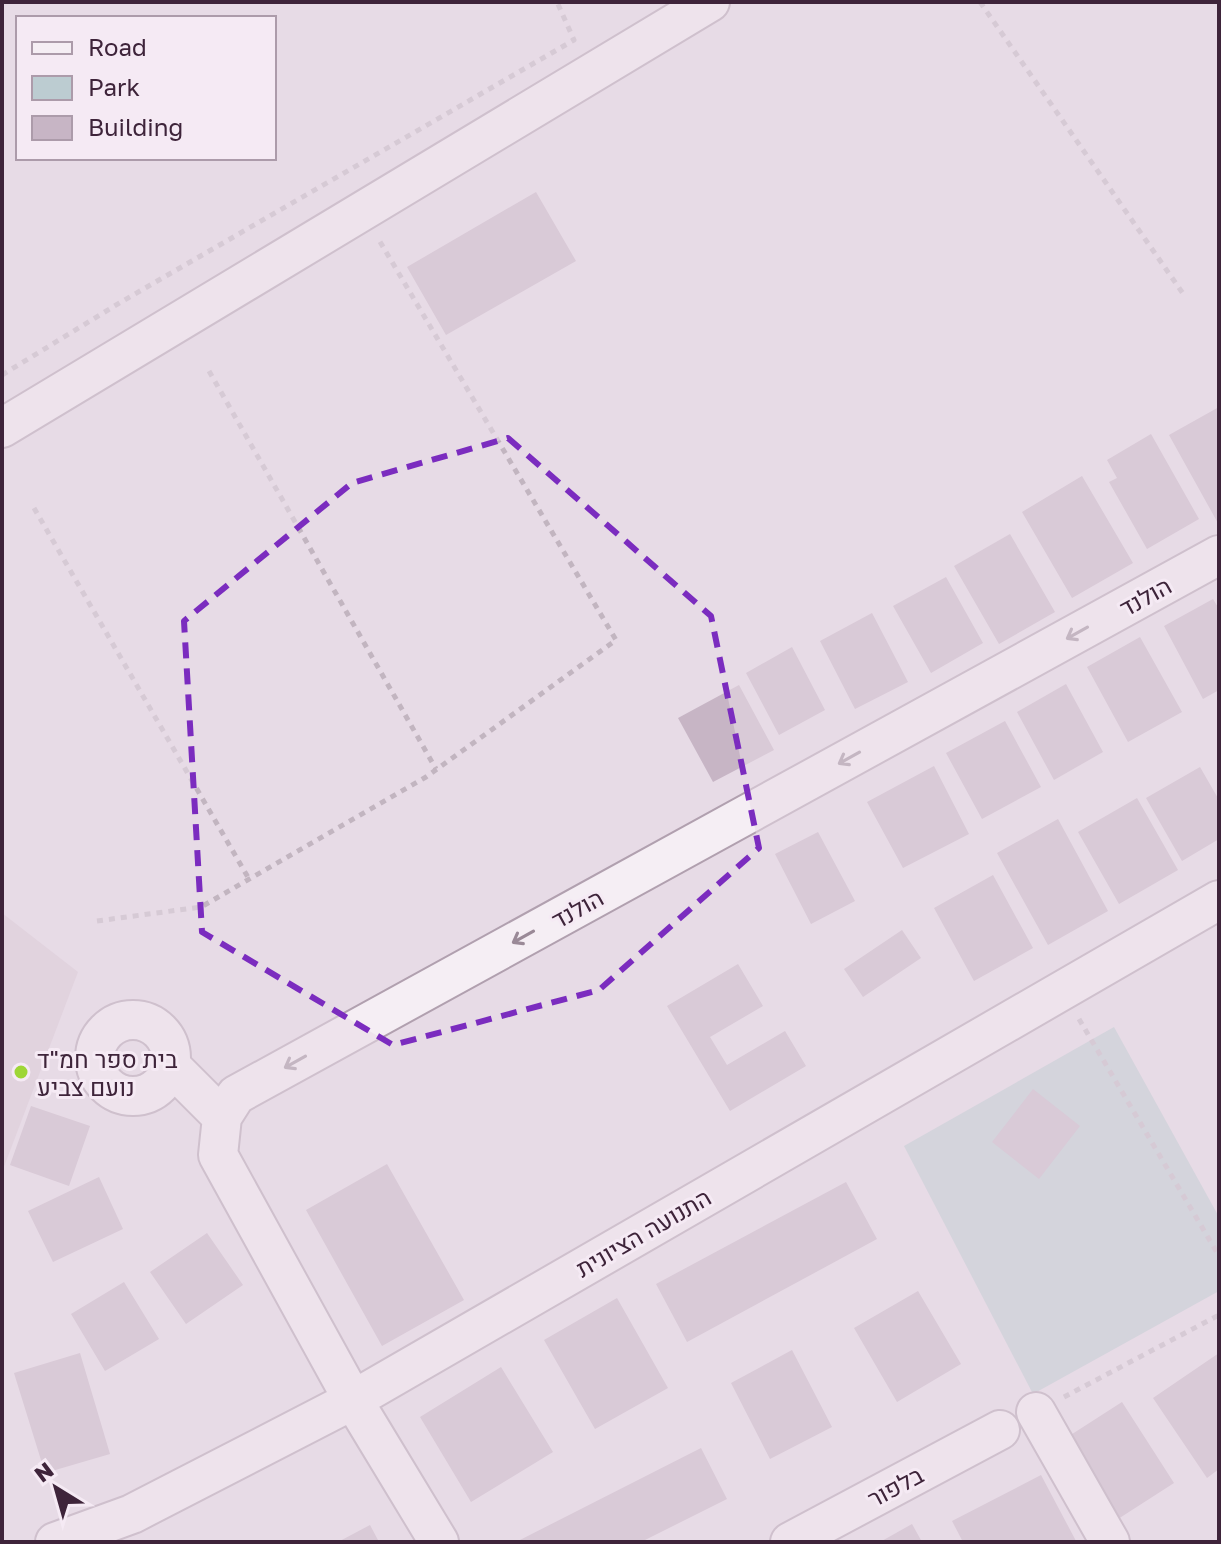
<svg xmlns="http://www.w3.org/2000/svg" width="1221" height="1544" viewBox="0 0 1221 1544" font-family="'Golos Text',Heebo,sans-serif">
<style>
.built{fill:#d9c9d6}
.green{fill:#bcccd1}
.building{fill:#c7b5c5}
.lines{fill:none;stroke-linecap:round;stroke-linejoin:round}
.minor-casing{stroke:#b1a0af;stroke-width:42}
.path{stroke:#c2b5c0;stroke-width:5;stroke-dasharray:6 6;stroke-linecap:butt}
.minor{stroke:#f5eef4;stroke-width:38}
.oneway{stroke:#9a8997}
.marked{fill:none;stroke:#7b2cbf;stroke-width:6;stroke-dasharray:16 10;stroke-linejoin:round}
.poi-dot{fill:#9ed636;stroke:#f5eaf4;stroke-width:3}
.labels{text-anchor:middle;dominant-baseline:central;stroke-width:6;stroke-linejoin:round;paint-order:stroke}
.street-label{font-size:24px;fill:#3e243a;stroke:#f5eaf4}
.poi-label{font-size:24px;fill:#3e243a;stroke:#f5eaf4;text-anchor:start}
</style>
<rect width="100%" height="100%" fill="#e7dbe6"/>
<path class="built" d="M 2,913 L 78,972 L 2,1172 Z"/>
<path class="green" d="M 1114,1027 L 1219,1217 L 1219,1291 L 1033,1394 L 904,1146 Z"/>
<path class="building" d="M 536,192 L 576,261 L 446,335 L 407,267 Z
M 1219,407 L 1219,525 L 1169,435 Z
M 1151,434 L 1199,519 L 1147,549 L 1109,482 L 1117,478 L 1107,460 Z
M 1082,476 L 1133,563 L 1072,598 L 1022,512 Z
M 1010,534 L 1055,612 L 999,644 L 954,566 Z
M 946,577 L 983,643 L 931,673 L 893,606 Z
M 1213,599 L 1219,609 L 1219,690 L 1203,699 L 1164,626 Z
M 872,613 L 908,682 L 855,709 L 820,641 Z
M 1140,637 L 1182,712 L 1128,742 L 1087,667 Z
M 792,647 L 825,710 L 779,735 L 746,673 Z
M 1066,684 L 1103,752 L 1054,780 L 1017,712 Z
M 739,685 L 774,750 L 713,782 L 678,718 Z
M 1005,721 L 1041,787 L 982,819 L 946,753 Z
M 934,766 L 969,834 L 903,868 L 867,802 Z
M 1200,767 L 1219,800 L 1219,839 L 1182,861 L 1146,798 Z
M 1137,798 L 1178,870 L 1119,904 L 1078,832 Z
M 1058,819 L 1108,911 L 1048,945 L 997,853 Z
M 818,832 L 855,901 L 811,924 L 775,854 Z
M 993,875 L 1033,948 L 974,981 L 934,908 Z
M 902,930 L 921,958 L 863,997 L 844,969 Z
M 738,964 L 763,1006 L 710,1037 L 727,1065 L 785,1031 L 806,1066 L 730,1111 L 667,1006 Z
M 1033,1089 L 1080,1126 L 1039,1179 L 992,1142 Z
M 31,1106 L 90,1126 L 69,1186 L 10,1165 Z
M 387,1164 L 464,1300 L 382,1346 L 306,1210 Z
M 99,1177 L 123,1229 L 53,1262 L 28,1211 Z
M 846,1182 L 877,1239 L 687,1342 L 656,1284 Z
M 207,1233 L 243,1285 L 186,1324 L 150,1272 Z
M 124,1282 L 159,1339 L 105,1371 L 71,1314 Z
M 918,1291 L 961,1364 L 897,1402 L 854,1328 Z
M 617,1298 L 668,1388 L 595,1429 L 544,1340 Z
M 792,1350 L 832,1427 L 770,1459 L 731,1383 Z
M 80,1353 L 110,1454 L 45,1473 L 14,1373 Z
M 1219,1353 L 1219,1469 L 1207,1478 L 1153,1398 Z
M 501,1367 L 553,1452 L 471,1502 L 420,1417 Z
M 1122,1402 L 1174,1483 L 1118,1519 L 1066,1438 Z
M 701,1448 L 727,1499 L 641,1542 L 516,1542 Z
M 1041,1475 L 1076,1541 L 963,1542 L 952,1521 Z
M 912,1524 L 922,1542 L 880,1542 Z
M 370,1525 L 379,1542 L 338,1542 Z"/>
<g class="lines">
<defs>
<path id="minor" d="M 2,428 L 710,2
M95 1058a38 38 0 1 1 76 0a38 38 0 1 1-76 0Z
M 170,1065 L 222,1117
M 1036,1412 L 1110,1542
M 55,1542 L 132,1514 L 353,1400 L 1219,900
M 439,1542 L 353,1400 L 218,1155 L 222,1117 L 236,1095 L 1219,555
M 790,1542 L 1000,1430"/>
</defs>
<use href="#minor" class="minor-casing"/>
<path class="path" d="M 980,2 L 1184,295
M 209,371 L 436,769
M 2,375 L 121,302 L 574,40 L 557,2
M 34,508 L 249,879
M 97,921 L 201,907 L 426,777 L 616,640 L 379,240
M 1079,1019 L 1219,1256
M 1064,1397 L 1219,1315"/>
<use href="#minor" class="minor"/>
</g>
<defs><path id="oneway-shaft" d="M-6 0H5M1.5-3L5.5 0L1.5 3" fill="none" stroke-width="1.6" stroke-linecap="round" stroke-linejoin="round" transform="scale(2)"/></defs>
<g class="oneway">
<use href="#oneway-shaft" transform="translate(1077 633) rotate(151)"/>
<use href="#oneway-shaft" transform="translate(849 758) rotate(151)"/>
<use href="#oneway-shaft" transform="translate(523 937) rotate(151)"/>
<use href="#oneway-shaft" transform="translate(295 1062) rotate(151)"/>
</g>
<path d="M0 0H1221V1544H0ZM 508,438 L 711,616 L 759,848 L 599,990 L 393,1045 L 202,932 L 184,621 L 352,483 Z" fill="#e7dbe6" fill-opacity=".55" fill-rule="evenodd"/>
<path class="marked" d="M 508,438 L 711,616 L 759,848 L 599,990 L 393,1045 L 202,932 L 184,621 L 352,483 Z"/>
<circle class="poi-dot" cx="21" cy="1072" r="8"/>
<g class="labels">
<g class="street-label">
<text transform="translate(1145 596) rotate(-29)">הולנד</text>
<text transform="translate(577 908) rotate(-29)">הולנד</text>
<text transform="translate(643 1232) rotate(-30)">התנועה הציונית</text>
<text transform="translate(895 1486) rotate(-28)">בלפור</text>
</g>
<g class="poi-label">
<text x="37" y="1058">בית ספר חמ"ד<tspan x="37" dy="28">נועם צביע</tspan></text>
</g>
</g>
<rect width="1221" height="1544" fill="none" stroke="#3e243a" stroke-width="8"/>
<rect x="16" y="16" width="260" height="144" fill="#f5eaf4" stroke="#ac9baa" stroke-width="2"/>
<rect x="32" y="42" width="40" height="12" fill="#f5eef4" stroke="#ac9baa" stroke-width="2"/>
<text x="88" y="56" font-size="24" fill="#3e243a">Road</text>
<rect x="32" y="76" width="40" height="24" fill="#bcccd1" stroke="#ac9baa" stroke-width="2"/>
<text x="88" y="96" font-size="24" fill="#3e243a">Park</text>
<rect x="32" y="116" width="40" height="24" fill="#c7b5c5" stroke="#ac9baa" stroke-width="2"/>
<text x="88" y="136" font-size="24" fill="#3e243a">Building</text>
<g transform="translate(56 1488) rotate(323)" stroke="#f5eaf4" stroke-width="6" paint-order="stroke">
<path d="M0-6L14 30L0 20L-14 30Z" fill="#3e243a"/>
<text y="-12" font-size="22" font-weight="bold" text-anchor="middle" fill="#3e243a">N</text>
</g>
</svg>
